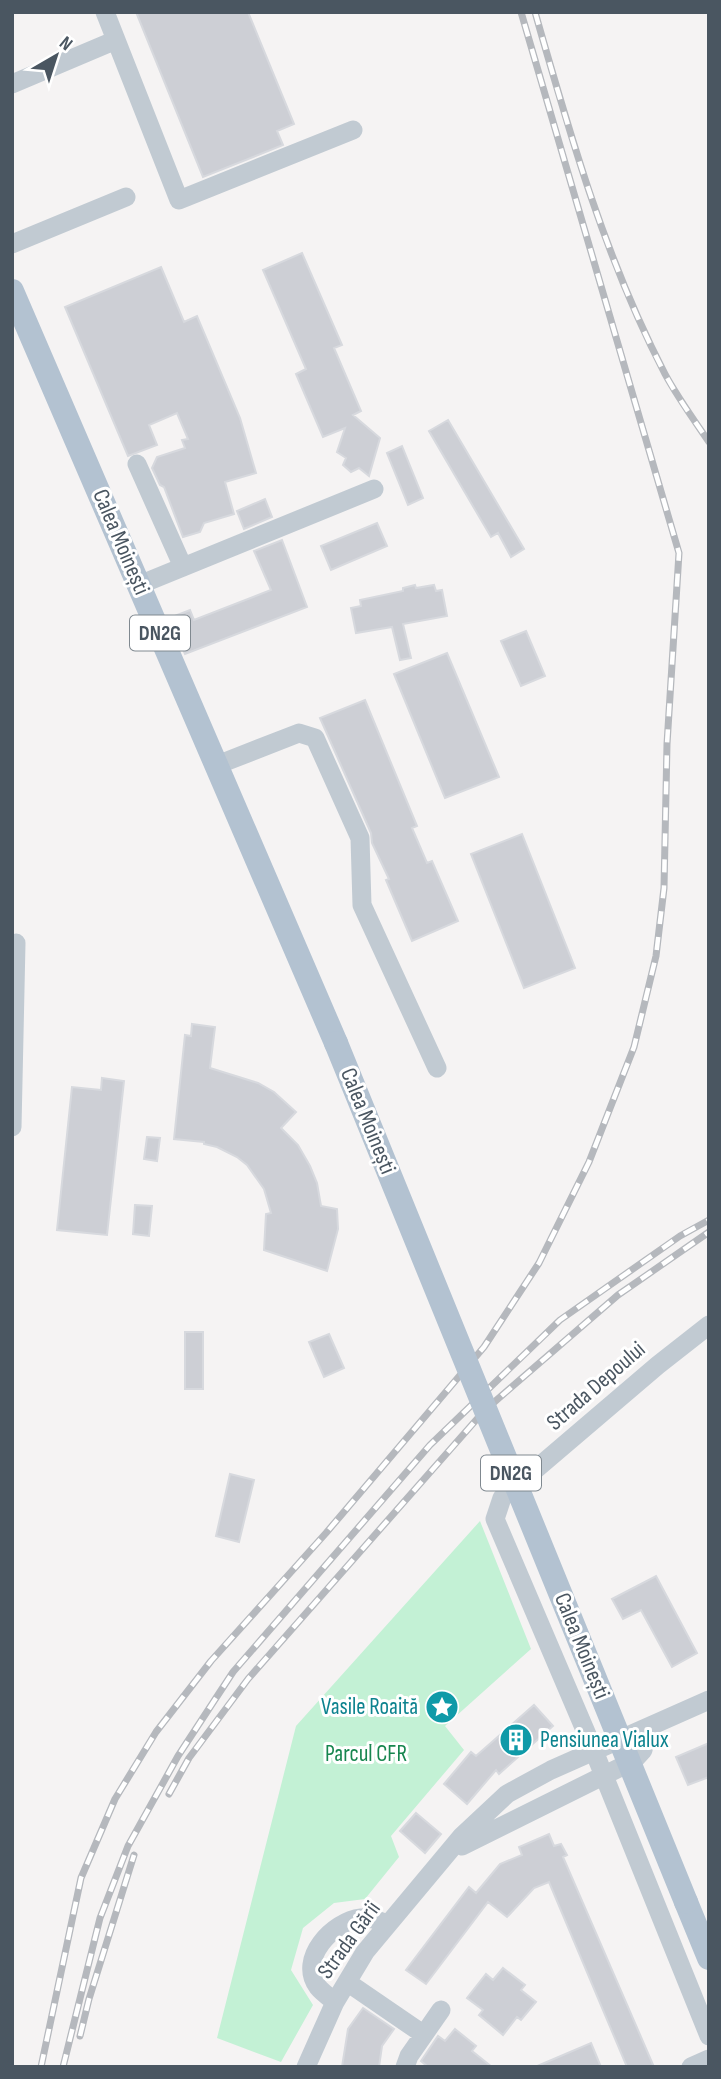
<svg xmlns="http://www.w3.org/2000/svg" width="721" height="2079" viewBox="0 0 721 2079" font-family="'Sofia Sans Condensed',sans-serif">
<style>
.green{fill:#c3f1d5}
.building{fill:#cdcfd5;stroke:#d7d9de;stroke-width:2}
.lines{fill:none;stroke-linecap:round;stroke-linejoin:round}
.minor{stroke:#c1cad2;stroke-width:19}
.major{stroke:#b3c2d1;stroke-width:24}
.rail-casing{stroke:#b5b8bd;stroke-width:7}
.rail{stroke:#fff;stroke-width:4.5;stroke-dasharray:13;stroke-linecap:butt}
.major-bridge{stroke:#b3c2d1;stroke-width:24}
.labels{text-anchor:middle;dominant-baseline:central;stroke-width:6;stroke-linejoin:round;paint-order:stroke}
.shield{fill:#fff;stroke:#808990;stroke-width:2}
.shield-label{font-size:21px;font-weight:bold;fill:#4a5661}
.street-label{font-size:23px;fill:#4a5661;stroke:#fff}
.culture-label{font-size:23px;fill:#0d838f;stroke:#fff;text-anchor:end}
.park-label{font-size:23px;fill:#17864f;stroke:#fff}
</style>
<rect width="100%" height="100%" fill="#f5f3f3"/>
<path class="green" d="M 480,1521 L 531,1649 L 445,1726 L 464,1750 L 391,1836 L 399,1857 L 365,1899 L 334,1903 L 303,1928 L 291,1970 L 313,2005 L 281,2062 L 217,2038 L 296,1726 Z"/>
<path class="building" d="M 136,12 L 248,12 L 294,124 L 277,131 L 283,145 L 203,177 Z
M 302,253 L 342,345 L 334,348 L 361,411 L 353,415 L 380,438 L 369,476 L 359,468 L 351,472 L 343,465 L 346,458 L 337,452 L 345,428 L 323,437 L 296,374 L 306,369 L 263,270 Z
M 161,267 L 184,322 L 197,316 L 240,418 L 256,473 L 225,482 L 234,514 L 204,523 L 200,532 L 183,537 L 164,487 L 160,485 L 152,468 L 157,457 L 185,448 L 182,440 L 188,439 L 177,413 L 149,425 L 157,445 L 128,456 L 65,307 Z
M 448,420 L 524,549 L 511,557 L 498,533 L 491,537 L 429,431 Z
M 402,446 L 423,498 L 408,505 L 387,453 Z
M 265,499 L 272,517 L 244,529 L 237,511 Z
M 377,523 L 387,546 L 331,570 L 321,546 Z
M 282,540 L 307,607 L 185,654 L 169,618 L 190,610 L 194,620 L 271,590 L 254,551 Z
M 415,585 L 416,588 L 434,585 L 436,591 L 442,590 L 447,616 L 403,624 L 411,658 L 400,660 L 392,627 L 356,633 L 351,608 L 361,606 L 360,600 L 403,591 L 403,588 Z
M 526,631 L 545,676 L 521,686 L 501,641 Z
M 447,653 L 499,777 L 445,798 L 394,674 Z
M 365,700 L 417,826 L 412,828 L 427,863 L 432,861 L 458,921 L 412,941 L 386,880 L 389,879 L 372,843 L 371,833 L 320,718 Z
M 522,834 L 575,968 L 524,988 L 471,854 Z
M 192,1024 L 215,1027 L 210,1068 L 258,1083 L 274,1092 L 296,1112 L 281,1128 L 298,1145 L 310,1166 L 317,1183 L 321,1206 L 337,1209 L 338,1229 L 327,1271 L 264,1250 L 266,1214 L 271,1213 L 264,1189 L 247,1165 L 237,1157 L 217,1147 L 204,1144 L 204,1142 L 174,1139 L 185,1035 L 191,1036 Z
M 102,1078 L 124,1081 L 107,1235 L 57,1230 L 72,1087 L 101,1090 Z
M 147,1137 L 160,1138 L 157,1161 L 144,1159 Z
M 135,1205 L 152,1206 L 149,1236 L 133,1234 Z
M 185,1332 L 203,1332 L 203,1389 L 185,1389 Z
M 329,1334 L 344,1368 L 324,1377 L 309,1342 Z
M 230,1474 L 254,1480 L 239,1542 L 216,1536 Z
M 656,1576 L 697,1653 L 672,1667 L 641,1610 L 623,1619 L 612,1599 Z
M 534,1705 L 553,1726 L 499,1774 L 496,1770 L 467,1804 L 444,1784 L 471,1752 L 476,1756 Z
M 709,1743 L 709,1777 L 688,1785 L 676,1757 Z
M 416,1813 L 441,1834 L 425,1853 L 400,1831 Z
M 549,1834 L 554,1846 L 561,1844 L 567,1855 L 563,1857 L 654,2067 L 627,2067 L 549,1882 L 534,1888 L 507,1917 L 488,1902 L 426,1984 L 406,1970 L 469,1887 L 476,1893 L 500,1864 L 522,1855 L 519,1847 Z
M 503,1968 L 525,1985 L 521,1990 L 536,2002 L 521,2020 L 517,2017 L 503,2035 L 479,2015 L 483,2010 L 467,1998 L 486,1974 L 493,1980 Z
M 363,2008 L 394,2029 L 382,2046 L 379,2067 L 342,2067 L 348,2029 Z
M 455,2029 L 476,2046 L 472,2051 L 492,2067 L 428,2067 L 421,2061 L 438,2036 L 445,2041 Z
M 591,2043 L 601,2067 L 535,2067 Z"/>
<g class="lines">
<path class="minor" d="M 105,12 L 116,40
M 12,84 L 116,40 L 179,200 L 353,130
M 12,244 L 126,197
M 137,464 L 183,567
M 139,585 L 374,489
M 217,765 L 299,733 L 315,738 L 360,838 L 362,905 L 437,1068
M 12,1127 L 16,943
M 709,1325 L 658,1365 L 502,1498 L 495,1519 L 594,1751 L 709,2036
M 462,1846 L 633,1761 L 643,1750 L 648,1727
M 347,1982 L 423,2034
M 335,2002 C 329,1997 322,1992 318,1987 C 297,1959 333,1921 361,1918 C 370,1917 380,1921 388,1924
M 306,2067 L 335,2002 L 365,1952 L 461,1837 L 507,1794 L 551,1770 L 709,1700
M 405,2067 L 409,2056 L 441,2010
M 691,2067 L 709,2059"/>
<path class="major" d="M 12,291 L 336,1043
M 686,1902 L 709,1958"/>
<defs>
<path id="rail" d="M 535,12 C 571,138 605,258 665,374 C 678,398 694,420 709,442
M 169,1794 L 189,1758 L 248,1679 L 484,1411 L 618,1295 L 709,1232
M 80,2036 L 89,1999 L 134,1855
M 41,2067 L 81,1878 L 115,1799 L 156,1732 L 211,1661 L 326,1533 L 484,1347 L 539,1263 L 589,1162 L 634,1047 L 656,956 L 664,888 L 667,744 L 679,553 L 521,12
M 63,2067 L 100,1918 L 128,1846 L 178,1756 L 233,1672 L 430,1445 L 560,1320 L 680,1236 L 709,1220"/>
</defs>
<use href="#rail" class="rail-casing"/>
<use href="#rail" class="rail"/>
<path class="major-bridge" d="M 336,1043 L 686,1902"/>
</g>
<defs>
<symbol id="sight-disc" viewBox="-11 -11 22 22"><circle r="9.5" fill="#0f9aa8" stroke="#fff"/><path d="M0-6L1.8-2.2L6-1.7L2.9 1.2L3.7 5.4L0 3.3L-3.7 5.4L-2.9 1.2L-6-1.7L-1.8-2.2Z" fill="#fff"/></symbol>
<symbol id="building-disc" viewBox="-11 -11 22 22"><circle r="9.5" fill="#0f9aa8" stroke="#fff"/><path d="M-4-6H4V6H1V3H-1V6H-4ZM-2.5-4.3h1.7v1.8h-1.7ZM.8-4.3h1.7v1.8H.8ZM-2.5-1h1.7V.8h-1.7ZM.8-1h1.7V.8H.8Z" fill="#fff"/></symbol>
</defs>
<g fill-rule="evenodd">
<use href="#sight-disc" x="423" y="1688" width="38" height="38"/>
<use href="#building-disc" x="497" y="1721" width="38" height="38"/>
</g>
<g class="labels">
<g class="shield">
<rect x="130" y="615.5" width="60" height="35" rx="5"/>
<rect x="481" y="1455.5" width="60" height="35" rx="5"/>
</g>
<g class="shield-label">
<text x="160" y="633">DN2G</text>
<text x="511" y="1473">DN2G</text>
</g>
<g class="street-label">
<text transform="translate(121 542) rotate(67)">Calea Moinești</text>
<text transform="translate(368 1121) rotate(68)">Calea Moinești</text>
<text transform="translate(596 1386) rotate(-41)">Strada Depoului</text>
<text transform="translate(582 1646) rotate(68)">Calea Moinești</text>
<text transform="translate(349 1940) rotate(-54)">Strada Gării</text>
</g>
<g class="culture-label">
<text x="418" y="1707">Vasile Roaită</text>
<text x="540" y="1740" text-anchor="start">Pensiunea Vialux</text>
</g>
<g class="park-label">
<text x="366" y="1754">Parcul CFR</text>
</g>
</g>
<rect width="721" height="2079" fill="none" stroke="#4a5661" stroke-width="28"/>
<g transform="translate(56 56) rotate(39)" stroke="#ffffff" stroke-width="5" paint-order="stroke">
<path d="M0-5L12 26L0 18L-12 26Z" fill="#4a5661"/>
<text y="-10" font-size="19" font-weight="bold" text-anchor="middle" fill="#4a5661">N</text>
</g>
</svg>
